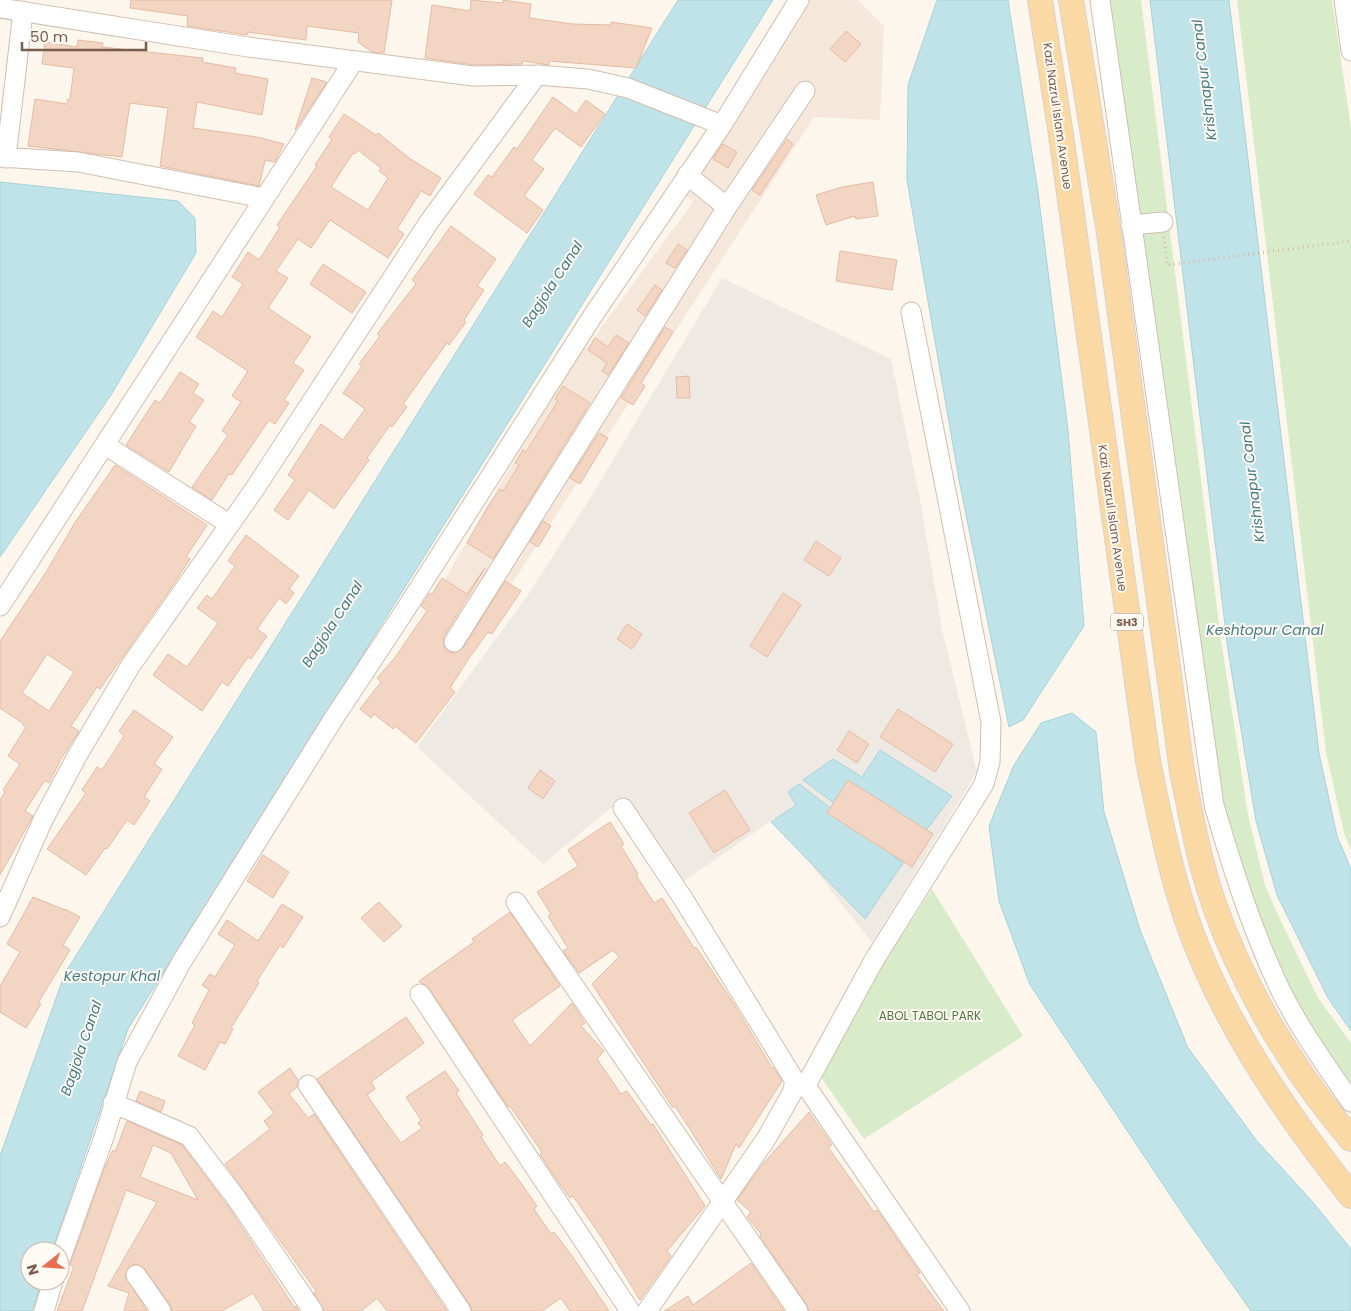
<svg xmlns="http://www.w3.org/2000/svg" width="1351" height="1311" viewBox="0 0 1351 1311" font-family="Poppins,sans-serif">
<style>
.residential{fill:#f5e8da}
.industrial{fill:#efe9e4}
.green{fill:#d8ecc9}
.water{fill:#bfe3e8;stroke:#a5d3da}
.building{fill:#f3d5c3;stroke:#e6bba3;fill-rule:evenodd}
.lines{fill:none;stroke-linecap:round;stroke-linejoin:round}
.minor-casing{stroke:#d1beb0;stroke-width:21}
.major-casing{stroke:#dad1cd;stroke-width:26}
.path{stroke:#d9b8a5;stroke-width:3;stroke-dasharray:1 4;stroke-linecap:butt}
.minor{stroke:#fff;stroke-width:19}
.major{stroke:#fbd9a5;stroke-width:24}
.labels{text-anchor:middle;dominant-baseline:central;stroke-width:4;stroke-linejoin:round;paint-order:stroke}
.shield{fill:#fffaf3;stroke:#a28b7f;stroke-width:1}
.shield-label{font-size:11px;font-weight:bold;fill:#7a5c4d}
.street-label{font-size:12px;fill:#7a5c4d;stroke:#fffaf3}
.park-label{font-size:12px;fill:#537a41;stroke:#fffaf3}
.water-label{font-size:14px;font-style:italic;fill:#437c86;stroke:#fffaf3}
</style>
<rect width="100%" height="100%" fill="#fdf6ec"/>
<path class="residential" d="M 790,0 L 858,0 L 884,26 L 880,120 L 814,117 L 469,650 L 422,619 L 518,453 L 542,398 L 590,343 L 693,202 L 672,185 Z"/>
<path class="industrial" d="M 722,278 L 891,359 L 920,499 L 942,629 L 977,772 L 872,943 L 775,818 L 680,884 L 624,797 L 543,864 L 417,747 L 530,592 L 592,495 Z"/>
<path class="green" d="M 1097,0 L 1141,0 L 1221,640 L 1248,815 L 1265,885 L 1278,915 L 1318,998 L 1351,1043 L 1351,1115 L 1312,1057 L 1225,862 Z
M 1237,0 L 1332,0 L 1351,128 L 1351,851 L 1344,833 L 1326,752 Z
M 932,889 L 1023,1036 L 864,1139 L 815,1069 Z"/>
<path class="water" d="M 678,0 L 773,0 L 128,1029 L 52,1251 L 30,1251 L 30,1281 L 42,1281 L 32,1311 L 0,1311 L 0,1156 L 65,973 Z
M 937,0 L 1008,0 L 1038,192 L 1068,430 L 1084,626 L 1023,720 L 1009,727 L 959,480 L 907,180 L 908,85 Z
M 1150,0 L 1229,0 L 1319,753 L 1337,836 L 1351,869 L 1351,1031 L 1328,998 L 1277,895 L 1256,821 L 1228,650 Z
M 0,182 L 178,201 L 195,218 L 196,253 L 111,395 L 0,557 Z
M 1072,713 L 1096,732 L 1104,812 L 1140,930 L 1188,1048 L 1257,1141 L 1311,1200 L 1351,1249 L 1351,1311 L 1251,1311 L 1186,1219 L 1030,985 L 999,901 L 989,826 L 1014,765 L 1041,723 Z
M 880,750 L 952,796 L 906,857 L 803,780 L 833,759 L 862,777 Z
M 799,784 L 903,863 L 865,919 L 771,822 L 796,805 L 788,792 Z"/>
<path class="building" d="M 131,0 L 392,0 L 384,53 L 372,52 L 358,42 L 359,33 L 307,26 L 306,40 L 248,32 L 247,35 L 187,26 L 188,16 L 130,8 Z
M 471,0 L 503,3 L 503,0 L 531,4 L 529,18 L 573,24 L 611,25 L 611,22 L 652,28 L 636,68 L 549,61 L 549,65 L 523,61 L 522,64 L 474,65 L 425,58 L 432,5 L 470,11 Z
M 846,31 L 861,44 L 845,62 L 830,49 Z
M 78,40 L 103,43 L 102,47 L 203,58 L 202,62 L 236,68 L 235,73 L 268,79 L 262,115 L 197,102 L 193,128 L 257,137 L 284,144 L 275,162 L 265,160 L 259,186 L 160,166 L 168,108 L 130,103 L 122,157 L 28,146 L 35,99 L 67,104 L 68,99 L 70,99 L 74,68 L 42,64 L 45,42 L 77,47 Z
M 312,78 L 327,82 L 295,130 Z
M 553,97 L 576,114 L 586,100 L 605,114 L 581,147 L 555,128 L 532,160 L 544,169 L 524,196 L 543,210 L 527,233 L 474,194 L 488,175 L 492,177 L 514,147 L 517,149 Z
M 344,114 L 376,135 L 378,133 L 409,158 L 441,178 L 430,196 L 421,191 L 397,229 L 404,234 L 388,258 L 330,220 L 311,248 L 298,239 L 276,271 L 288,278 L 268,308 L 311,337 L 293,363 L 304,370 L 284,400 L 289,403 L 275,424 L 269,420 L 232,475 L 229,474 L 212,500 L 192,487 L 228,435 L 222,431 L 241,402 L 232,396 L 248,371 L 196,337 L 213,311 L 222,317 L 243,284 L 232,277 L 248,252 L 259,260 L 280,227 L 277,225 L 317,166 L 315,165 L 332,139 L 329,137 ZM 358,150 L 381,168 L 379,171 L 388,178 L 368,210 L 331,187 L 353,153 L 355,154 Z
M 787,139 L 793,144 L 760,195 L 752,190 Z
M 723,144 L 737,152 L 728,168 L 713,159 Z
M 873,182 L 878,216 L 856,219 L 855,216 L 826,225 L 816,195 L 842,187 Z
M 451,226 L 496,259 L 477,286 L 484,290 L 464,320 L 466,322 L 449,345 L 447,343 L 403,404 L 407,407 L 392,427 L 390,425 L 367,458 L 369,460 L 334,509 L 309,490 L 288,520 L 274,510 L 295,480 L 288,475 L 321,424 L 343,440 L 365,409 L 343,393 L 362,366 L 359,364 L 380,336 L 377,334 L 416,284 L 412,280 Z
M 678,244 L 687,250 L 675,268 L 666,263 Z
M 840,251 L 897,260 L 892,290 L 836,281 Z
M 323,264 L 366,292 L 352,313 L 310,284 Z
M 655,285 L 662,290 L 645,316 L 637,310 Z
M 665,327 L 673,332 L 641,383 L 645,386 L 633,405 L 621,398 Z
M 616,335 L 629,343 L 608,375 L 602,371 L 607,363 L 588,350 L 595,338 L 608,347 Z
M 180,372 L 199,384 L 193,393 L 204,400 L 189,422 L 196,426 L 169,472 L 126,445 L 155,400 L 160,403 Z
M 689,376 L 690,398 L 677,398 L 676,377 Z
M 563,386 L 590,403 L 493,559 L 467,543 L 489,505 L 500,489 L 503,491 L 519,465 L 515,463 L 523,450 L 526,452 L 558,401 L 555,399 Z
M 599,433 L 608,438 L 580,484 L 570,478 Z
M 115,465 L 207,525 L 186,557 L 190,559 L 173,585 L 100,689 L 97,687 L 71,726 L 79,731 L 61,759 L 49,783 L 45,780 L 25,811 L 33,816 L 0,875 L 0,800 L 5,792 L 3,790 L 20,764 L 8,756 L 26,727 L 23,725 L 24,724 L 0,708 L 0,641 L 45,574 L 74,524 ZM 47,654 L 74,672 L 49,711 L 22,693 Z
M 543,521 L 551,526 L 538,547 L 530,542 Z
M 246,535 L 299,576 L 289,589 L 294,593 L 286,604 L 279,598 L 257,629 L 267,636 L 251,659 L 248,657 L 228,686 L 222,682 L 202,711 L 153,675 L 168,654 L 187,667 L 218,623 L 197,608 L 207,595 L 212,599 L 235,566 L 228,561 Z
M 816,541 L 841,558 L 829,576 L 804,560 Z
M 485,568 L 444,636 L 444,647 L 448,652 L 454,653 L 463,648 L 505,581 L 521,591 L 492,634 L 488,632 L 467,661 L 450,688 L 455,692 L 416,743 L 395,726 L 393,729 L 374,714 L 371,718 L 360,709 L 381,682 L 377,678 L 394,659 L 427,611 L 421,606 L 430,593 L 432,594 L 442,578 L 467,594 Z
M 783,593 L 801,605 L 767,657 L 750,646 Z
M 627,624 L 642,634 L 632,649 L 617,639 Z
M 898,709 L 953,744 L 935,772 L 880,737 Z
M 134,710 L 173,737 L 154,764 L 162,769 L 144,797 L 150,801 L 134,825 L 127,820 L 107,849 L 105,848 L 86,875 L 47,849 L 86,793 L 82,790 L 97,767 L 102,770 L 124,736 L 119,731 Z
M 849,731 L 869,744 L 857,763 L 837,750 Z
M 540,770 L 555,781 L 543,799 L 528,788 Z
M 848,780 L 933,834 L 912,867 L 827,813 Z
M 725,790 L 750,830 L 714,853 L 689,813 Z
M 610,822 L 624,844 L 621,846 L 638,874 L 636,875 L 654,903 L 662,898 L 694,948 L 696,947 L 734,1004 L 772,1068 L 773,1067 L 782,1081 L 739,1148 L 736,1144 L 721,1179 L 688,1126 L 675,1106 L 673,1108 L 592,984 L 619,957 L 613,950 L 579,973 L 563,951 L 568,948 L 548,916 L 551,914 L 537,892 L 578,866 L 568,850 Z
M 263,855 L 289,872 L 273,898 L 247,881 Z
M 33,897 L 65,910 L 65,909 L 80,917 L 63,945 L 70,950 L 38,1003 L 41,1004 L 26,1028 L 0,1012 L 0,986 L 20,952 L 7,944 Z
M 379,902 L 402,926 L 384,942 L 361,918 Z
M 282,904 L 303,917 L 283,948 L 280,945 L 257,981 L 259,983 L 231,1028 L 233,1029 L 225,1044 L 220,1042 L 205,1070 L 178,1056 L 195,1025 L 192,1023 L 209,990 L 202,985 L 210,974 L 215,977 L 235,945 L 218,934 L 227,920 L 258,941 Z
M 510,912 L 560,986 L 512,1020 L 530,1046 L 572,1003 L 585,1023 L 581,1026 L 604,1051 L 597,1059 L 621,1094 L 627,1091 L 651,1125 L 653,1124 L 705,1206 L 667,1251 L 671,1256 L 640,1300 L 602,1238 L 573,1196 L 570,1198 L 555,1177 L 540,1154 L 542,1152 L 510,1106 L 508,1107 L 429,988 L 419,981 L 474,942 L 472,939 Z
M 406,1017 L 424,1043 L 371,1082 L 375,1089 L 367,1095 L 385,1121 L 401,1143 L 422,1128 L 418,1123 L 421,1120 L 406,1097 L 445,1071 L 459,1091 L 456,1093 L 483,1135 L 481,1137 L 500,1166 L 505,1162 L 521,1183 L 537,1206 L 534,1209 L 551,1234 L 554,1232 L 572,1256 L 609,1311 L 570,1311 L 561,1298 L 542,1311 L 472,1311 L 470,1305 L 317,1079 Z
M 290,1068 L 298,1080 L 297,1087 L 289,1094 L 308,1118 L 314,1114 L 447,1311 L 387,1311 L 377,1298 L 361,1311 L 324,1311 L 314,1293 L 316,1291 L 225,1164 L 270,1129 L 264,1121 L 274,1113 L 258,1092 Z
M 140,1091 L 165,1101 L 161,1112 L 136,1101 Z
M 809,1112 L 832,1145 L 828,1147 L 874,1212 L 877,1210 L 884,1220 L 920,1273 L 917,1275 L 944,1311 L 809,1311 L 807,1305 L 760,1236 L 761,1234 L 747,1217 L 751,1212 L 737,1200 L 762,1165 Z
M 127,1121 L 182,1145 L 227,1205 L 295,1308 L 296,1306 L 299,1311 L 264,1311 L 253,1293 L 222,1311 L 172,1311 L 170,1305 L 145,1269 L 136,1264 L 129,1266 L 125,1276 L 147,1311 L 124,1311 L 129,1293 L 108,1286 L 157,1202 L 126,1190 L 82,1311 L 57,1311 L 74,1266 L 70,1265 L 104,1169 L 113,1150 L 115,1152 ZM 153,1145 L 171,1153 L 198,1200 L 140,1177 Z
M 751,1263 L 784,1311 L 664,1311 L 688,1296 L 693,1305 Z"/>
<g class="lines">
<defs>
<path id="minor" d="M 1100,0 L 1214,805 C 1232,867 1251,927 1278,985 C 1298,1027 1325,1064 1351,1102
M 1344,0 L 1351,51
M 0,8 L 248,47 L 473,76 L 537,75 L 588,79 L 628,88 L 722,125
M 0,157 L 78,162 L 264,198
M 6,158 L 23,11
M 687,175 L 727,207
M 1131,225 L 1163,222
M 105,445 L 229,524
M 0,606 L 353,62
M 454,642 L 727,207 L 805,91
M 623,808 L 684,900 L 795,1081
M 516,902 L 798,1311
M 0,917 L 43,820 L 77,756 L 131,665 L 254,490 L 429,222 L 537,75
M 420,994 L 630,1311
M 308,1085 L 461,1311
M 805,1087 L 873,962 L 984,784 L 990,762 L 991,722 L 911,312
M 113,1103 L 189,1136 L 236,1198 L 313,1311
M 60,1260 L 105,1134 L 127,1062 L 181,963 L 334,718 L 402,615 L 592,317 L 722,125 L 799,0
M 136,1275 L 161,1311
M 44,1311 L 53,1281
M 647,1311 L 766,1139 L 792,1093 L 795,1081 L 808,1089 L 960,1311"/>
<path id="major" d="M 1040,0 L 1061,135 L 1148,761 C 1160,819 1171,878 1192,934 C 1228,1030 1288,1116 1351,1196
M 1071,0 L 1109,233 L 1182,771 C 1191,816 1199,861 1214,904 C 1243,987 1294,1073 1351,1139"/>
</defs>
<use href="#minor" class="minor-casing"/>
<use href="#major" class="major-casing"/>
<path class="path" d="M 1164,237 L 1167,265 L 1351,241"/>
<use href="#minor" class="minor"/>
<use href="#major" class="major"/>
</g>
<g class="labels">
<rect class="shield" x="1111" y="613.5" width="32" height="17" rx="4"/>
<g class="shield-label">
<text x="1127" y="622">SH3</text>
</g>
<g class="street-label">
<text transform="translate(1058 116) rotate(82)">Kazi Nazrul Islam Avenue</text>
<text transform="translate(1113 518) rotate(82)">Kazi Nazrul Islam Avenue</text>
</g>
<g class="park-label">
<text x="930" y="1015">ABOL TABOL PARK</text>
</g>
<g class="water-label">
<text transform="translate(1204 80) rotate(-97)">Krishnapur Canal</text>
<text transform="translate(552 284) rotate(-57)">Bagjola Canal</text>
<text transform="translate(1252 482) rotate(-97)">Krishnapur Canal</text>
<text transform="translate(332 624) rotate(-57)">Bagjola Canal</text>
<text x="1265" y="630">Keshtopur Canal</text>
<text x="112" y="976">Kestopur Khal</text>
<text transform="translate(81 1048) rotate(-71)">Bagjola Canal</text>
</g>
</g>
<g transform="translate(45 1266) rotate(253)"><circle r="24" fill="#fffaf3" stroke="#cabbb1"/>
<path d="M0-4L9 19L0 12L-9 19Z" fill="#e76f51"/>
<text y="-8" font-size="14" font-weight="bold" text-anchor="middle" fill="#7a5c4d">N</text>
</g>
<path d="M22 42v8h124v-8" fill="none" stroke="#7a5c4d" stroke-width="2.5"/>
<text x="30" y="42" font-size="15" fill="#7a5c4d" stroke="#fffaf3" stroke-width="4" paint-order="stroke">50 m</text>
</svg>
